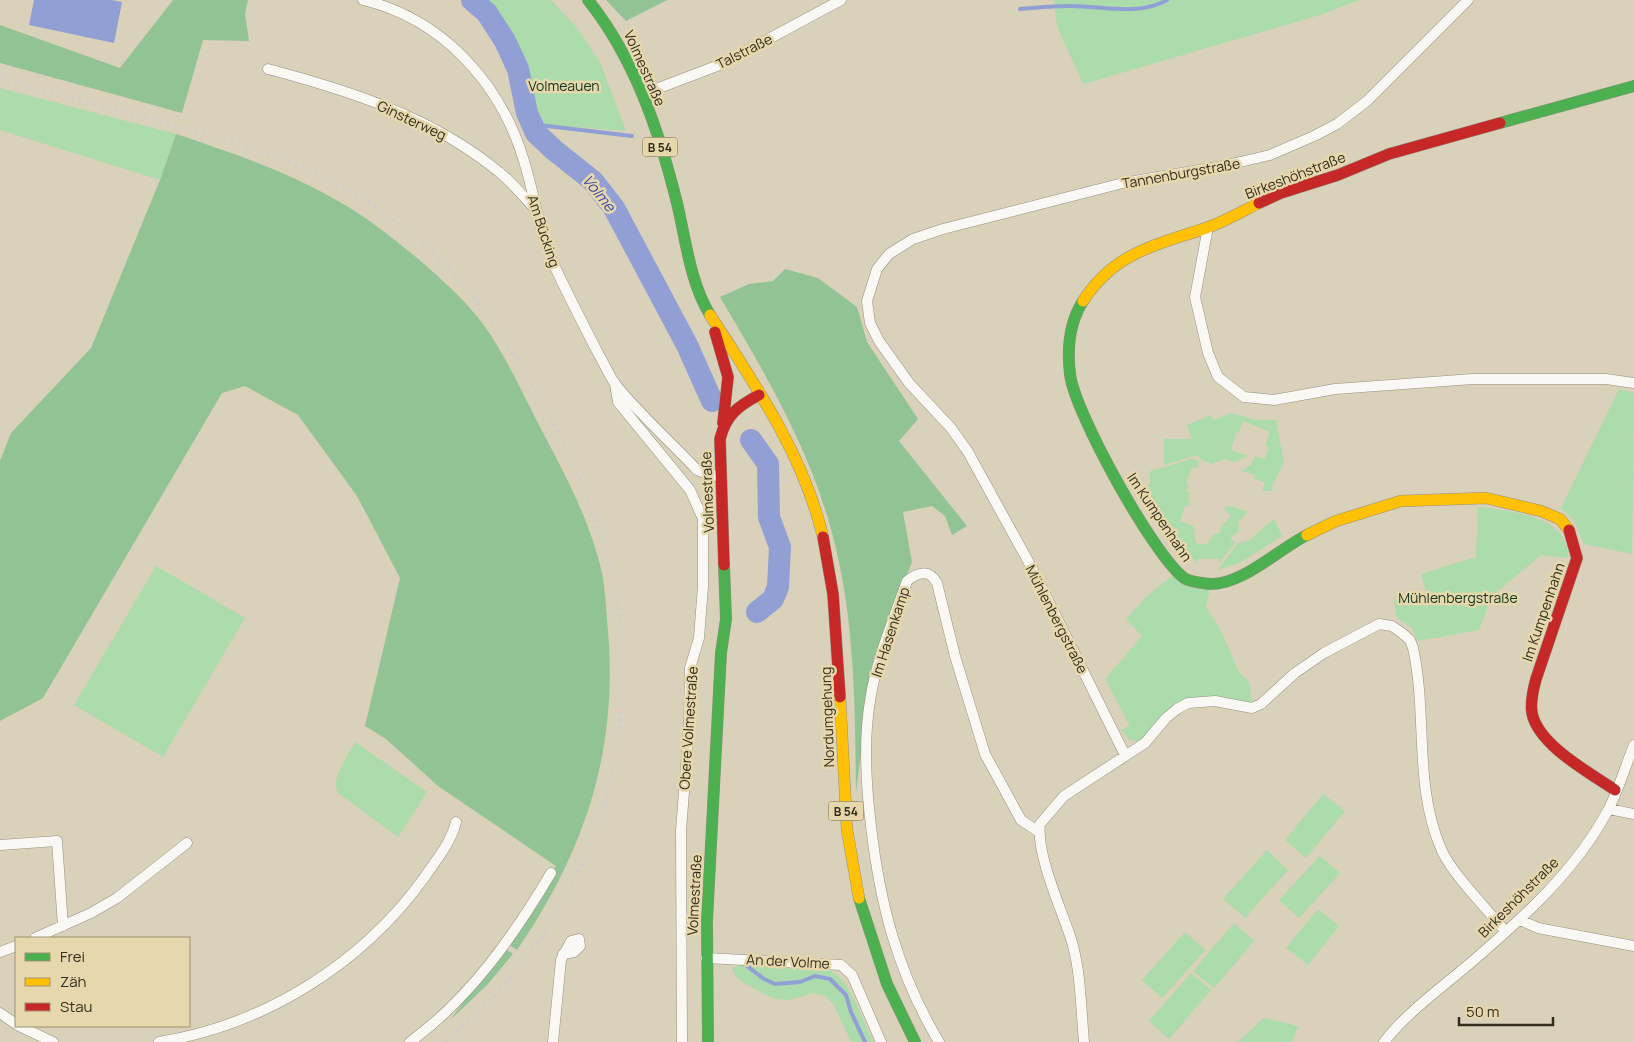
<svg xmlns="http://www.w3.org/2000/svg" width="1634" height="1042" viewBox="0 0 1634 1042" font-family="Manrope,sans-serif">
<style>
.green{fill:#acdbac}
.forest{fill:#92c394}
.water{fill:#929fd4}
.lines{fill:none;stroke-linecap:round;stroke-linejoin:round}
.stream{stroke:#929fd4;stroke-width:4}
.river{stroke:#929fd4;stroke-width:22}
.street-casing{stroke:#96917e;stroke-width:11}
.fast-casing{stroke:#96917e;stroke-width:12}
.slow-casing{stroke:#96917e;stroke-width:12}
.jam-casing{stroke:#96917e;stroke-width:12}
.street{stroke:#f9f8f4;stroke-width:10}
.fast{stroke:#4caf50;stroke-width:11}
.slow{stroke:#ffc107;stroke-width:11}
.jam{stroke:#c62828;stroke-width:11}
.rail{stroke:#d0cec7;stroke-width:4;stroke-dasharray:2.5 5;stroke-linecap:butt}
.labels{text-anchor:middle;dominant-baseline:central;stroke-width:5;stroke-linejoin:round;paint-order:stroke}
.shield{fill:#e6d7ac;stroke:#696047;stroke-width:1}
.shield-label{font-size:12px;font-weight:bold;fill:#332d1c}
.street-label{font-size:14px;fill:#332d1c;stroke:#e6d7ac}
.park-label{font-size:14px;fill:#0f361c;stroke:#e6d7ac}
.water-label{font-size:15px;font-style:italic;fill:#3a4ab0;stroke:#e6d7ac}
</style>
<rect width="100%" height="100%" fill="#d9d1b9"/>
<path class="green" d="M 472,0 L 551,0 L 577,28 L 600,62 L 626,131 L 530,124 C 526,111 525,99 523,86 C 516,54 496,22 472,0 Z
M 1054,0 L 1359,0 L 1320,15 L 1083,84 L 1057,26 Z
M 0,88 L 176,134 L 160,180 L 0,130 Z
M 1619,389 L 1634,393 L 1632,554 L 1584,544 L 1574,521 L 1561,508 Z
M 1231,413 L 1257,420 L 1276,420 L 1284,463 L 1272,486 L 1273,491 L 1262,491 L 1265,483 L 1254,479 L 1255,475 L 1241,471 L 1251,465 L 1255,456 L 1265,459 L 1269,447 L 1265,446 L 1270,432 L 1243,421 L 1239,433 L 1233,431 L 1236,434 L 1231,450 L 1248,456 L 1235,462 L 1225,459 L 1212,464 L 1200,459 L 1198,455 L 1164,465 L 1164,439 L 1192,439 L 1187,425 L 1211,415 L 1214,420 Z
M 1192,459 L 1199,461 L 1197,468 L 1192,467 L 1186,483 L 1189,484 L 1186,491 L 1190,493 L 1188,498 L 1190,505 L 1185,506 L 1180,521 L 1193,526 L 1196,543 L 1206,545 L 1214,534 L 1221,533 L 1220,527 L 1231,517 L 1224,508 L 1229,506 L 1248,512 L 1238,522 L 1239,531 L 1230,538 L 1235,542 L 1219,564 L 1219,559 L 1197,559 L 1197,564 L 1169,529 L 1142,488 L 1150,484 L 1150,471 Z
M 1478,507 C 1510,511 1569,515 1568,558 L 1541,555 L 1492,596 L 1479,630 L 1418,641 L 1412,628 L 1397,618 L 1394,600 L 1426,593 L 1421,574 L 1476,557 Z
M 1274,519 L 1282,536 L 1241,562 L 1218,570 L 1238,543 L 1248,541 Z
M 156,566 L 245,618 L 163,757 L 74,705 Z
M 1177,572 L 1211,584 L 1206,607 L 1221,631 L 1239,672 L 1250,683 L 1252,708 L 1188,703 L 1145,743 L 1130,740 L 1121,730 L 1130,726 L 1105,679 L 1142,636 L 1126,619 L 1147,596 Z
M 355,742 L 427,792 L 398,837 L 338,793 C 330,778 348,756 355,742 Z
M 1323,794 L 1345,811 L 1306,858 L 1285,840 Z
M 1267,850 L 1288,870 L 1245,918 L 1223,899 Z
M 1320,856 L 1340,873 L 1299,918 L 1279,900 Z
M 1318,909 L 1339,926 L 1308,965 L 1286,948 Z
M 1234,923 L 1254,941 L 1214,988 L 1193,971 Z
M 1185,932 L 1205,950 L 1162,998 L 1142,980 Z
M 740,965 L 827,969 C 852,979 861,1019 873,1042 L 851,1042 L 834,1005 L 825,996 L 813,993 L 789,1000 L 774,999 L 742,982 L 735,975 L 732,968 Z
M 1191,973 L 1211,990 L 1169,1039 L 1149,1021 Z
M 1264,1018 L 1298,1026 L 1292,1042 L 1238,1042 Z"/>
<path class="forest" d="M 173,0 L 248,0 L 245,14 L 249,41 L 203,40 L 182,113 L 0,63 L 0,25 L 120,68 Z
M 606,0 L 667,0 L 626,21 Z
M 176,134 C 251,159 324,184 387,234 C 416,256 462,295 483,324 C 506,356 523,394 541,429 C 565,474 591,523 602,573 C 605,588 606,605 607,620 C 620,745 587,848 517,950 L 508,944 L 556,866 L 438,786 L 386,739 L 365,726 L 400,578 L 357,496 L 298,415 L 245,386 L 222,393 L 43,698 L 0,721 L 0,461 L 11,433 L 91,348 L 160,180 Z
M 785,269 L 818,278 L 857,307 L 867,342 L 918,419 L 899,441 L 967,526 L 952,535 L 945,516 L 932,506 L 903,512 L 912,562 L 871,669 L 856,793 C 855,701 855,611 829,522 C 806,442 762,368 720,297 L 749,284 L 773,281 Z
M 505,948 L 513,954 L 487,985 L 450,1020 Z"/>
<path class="water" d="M 34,0 L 112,0 L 122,2 L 114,43 L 29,25 Z"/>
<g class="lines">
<path class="stream" d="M 1020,9 C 1035,8 1051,6 1067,6 C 1099,5 1137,17 1167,0
M 530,124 L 632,136
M 743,963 L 764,979 L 775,984 L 800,982 L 815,976 L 830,979 L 846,995 L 851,1012 L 865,1042"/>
<path class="river" d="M 472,0 L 487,13 L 505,41 L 518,69 L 527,113 L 536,133 L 554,150 L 593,181 L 614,208 L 687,345 L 712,401
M 751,440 L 768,464 L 769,517 L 780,547 L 778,587 L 773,599 L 757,612"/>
<defs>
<path id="street" d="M 363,0 C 443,19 501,84 524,161 C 535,196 539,233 555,267 C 569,297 584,326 599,355 C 605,365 609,376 616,385 C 640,415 671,442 697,470 L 709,475 L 720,476
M 268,69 C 351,91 432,117 499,172 C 512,182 523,196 534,208
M 643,94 L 722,64 L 841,0
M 1208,227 L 1195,297 L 1208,353 L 1218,377 L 1244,397 L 1274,400 L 1335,389 L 1473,379 L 1606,379 L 1634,383
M 615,384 L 618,402 L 690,490 L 703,519 L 703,586 L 699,638 L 690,668 L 689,726 L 681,831 L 682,1042
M 1125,755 L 1033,570 L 968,452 L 951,428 L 909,383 L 879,341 L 870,323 L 867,301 L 877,269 L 889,254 L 913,239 L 943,229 L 1123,183 L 1223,166 L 1270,155 L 1314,136 L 1337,124 L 1367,101 L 1468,0
M 1609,809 L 1634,814
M 0,845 L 57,841 L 63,926
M 1520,920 L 1538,928 L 1634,946
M 35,938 L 91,913 L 117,898 L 187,843
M 0,952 L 16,946
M 706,958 L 841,965 L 852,975 L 881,1042
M 0,1013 L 16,1024
M 19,1026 L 53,1042
M 159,1042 C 264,1025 361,965 424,878 C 436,860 451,843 456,822
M 410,1042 C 470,998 513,937 551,873
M 553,1042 L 561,960 L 571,941 L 579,939 L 580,946 L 574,952 L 563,954
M 939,1042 C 898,973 880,905 871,826 C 866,785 863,742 870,701 C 876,660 893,621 907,581 C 918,572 929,569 937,583 L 955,656 L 985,754 L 1021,820 L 1039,832
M 1084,1042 C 1081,1009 1081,974 1072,942 C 1062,910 1036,855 1040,824 L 1064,796 L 1145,743 L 1166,718 L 1177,709 L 1188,703 L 1215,701 L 1252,708 L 1261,704 L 1295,673 L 1324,653 L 1379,624 L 1392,626 L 1402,633 L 1410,640 L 1413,648 C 1428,716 1413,786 1442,851 C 1453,875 1488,910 1506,932
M 1384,1042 C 1407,1012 1445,985 1474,960 C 1524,917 1575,871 1607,812 C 1618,792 1625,767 1634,745"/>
<path id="fast" d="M 588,0 C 635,59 659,131 677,203 C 686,241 690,282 710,315
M 1500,123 L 1634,86
M 1083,301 C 1069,323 1067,349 1070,374 C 1074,412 1154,556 1184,578 C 1189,582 1203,583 1210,584 C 1242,585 1279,549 1307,535
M 859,898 L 887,984 L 915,1042
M 708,1042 L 707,921 L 721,653 L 726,619 L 724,565"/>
<path id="slow" d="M 1083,301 C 1115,252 1154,246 1206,228 C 1224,222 1241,212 1259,203
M 710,315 C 755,384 804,456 823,537
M 1307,535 L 1336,521 L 1401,501 L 1486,498 L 1541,511 L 1560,519 L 1569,530
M 840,697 L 847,830 L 859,898"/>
<path id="jam" d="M 1259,203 L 1281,193 L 1338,175 L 1389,154 L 1500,123
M 715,332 L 728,377 L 723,423
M 1569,530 L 1577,558 L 1536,679 C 1533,690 1530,702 1532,713 C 1538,745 1590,773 1615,790
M 823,537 L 833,594 L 840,697
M 724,565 L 720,439 C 726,415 738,406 759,395"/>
</defs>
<use href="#street" class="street-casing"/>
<use href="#fast" class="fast-casing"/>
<use href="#slow" class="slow-casing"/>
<use href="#jam" class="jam-casing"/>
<use href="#street" class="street"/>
<use href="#fast" class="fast"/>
<use href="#slow" class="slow"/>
<use href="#jam" class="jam"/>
<path class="rail" d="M 0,77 C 133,123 283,133 398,223 C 462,273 504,334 543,404 C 576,465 604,528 616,596 C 645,762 576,939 443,1042"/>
</g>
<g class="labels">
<g class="shield">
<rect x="642.5" y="137.5" width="35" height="19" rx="4"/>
<rect x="828.5" y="801.5" width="35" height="19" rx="4"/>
</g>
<g class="shield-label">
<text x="660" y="147">B 54</text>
<text x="846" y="811">B 54</text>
</g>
<g class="street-label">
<text transform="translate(744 51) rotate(-27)">Talstraße</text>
<text transform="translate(645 68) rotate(66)">Volmestraße</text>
<text transform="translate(412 120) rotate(25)">Ginsterweg</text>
<text transform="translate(1181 173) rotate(-10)">Tannenburgstraße</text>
<text transform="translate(1295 175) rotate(-21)">Birkeshöhstraße</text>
<text transform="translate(544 231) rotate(72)">Am Bücking</text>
<text transform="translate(707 492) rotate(-92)">Volmestraße</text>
<text transform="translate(1160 517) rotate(56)">Im Kumpenhahn</text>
<text transform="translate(1543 612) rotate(-71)">Im Kumpenhahn</text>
<text transform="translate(1057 619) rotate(63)">Mühlenbergstraße</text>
<text transform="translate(890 632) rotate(-72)">Im Hasenkamp</text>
<text transform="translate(827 717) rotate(-92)">Nordumgehung</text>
<text transform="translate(688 728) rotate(-86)">Obere Volmestraße</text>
<text transform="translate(694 895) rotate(-87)">Volmestraße</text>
<text transform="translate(1518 897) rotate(-45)">Birkeshöhstraße</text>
<text transform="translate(788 961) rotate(3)">An der Volme</text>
</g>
<g class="park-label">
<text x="564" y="85">Volmeauen</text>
<text x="1458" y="597">Mühlenbergstraße</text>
</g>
<g class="water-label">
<text transform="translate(599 193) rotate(51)">Volme</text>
</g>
</g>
<rect x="15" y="937" width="175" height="90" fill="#e6d7ac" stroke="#9e9372"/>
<rect x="25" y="953" width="25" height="8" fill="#4caf50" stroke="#9e9372"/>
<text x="60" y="962" font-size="15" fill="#332d1c">Frei</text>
<rect x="25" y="978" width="25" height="8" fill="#ffc107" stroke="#9e9372"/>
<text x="60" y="987" font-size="15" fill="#332d1c">Zäh</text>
<rect x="25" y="1003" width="25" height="8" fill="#c62828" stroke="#9e9372"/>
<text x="60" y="1012" font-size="15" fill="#332d1c">Stau</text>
<path d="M1459 1017v8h94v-8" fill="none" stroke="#332d1c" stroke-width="2.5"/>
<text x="1466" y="1017" font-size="15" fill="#332d1c" stroke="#e6d7ac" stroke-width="4" paint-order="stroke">50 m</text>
</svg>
